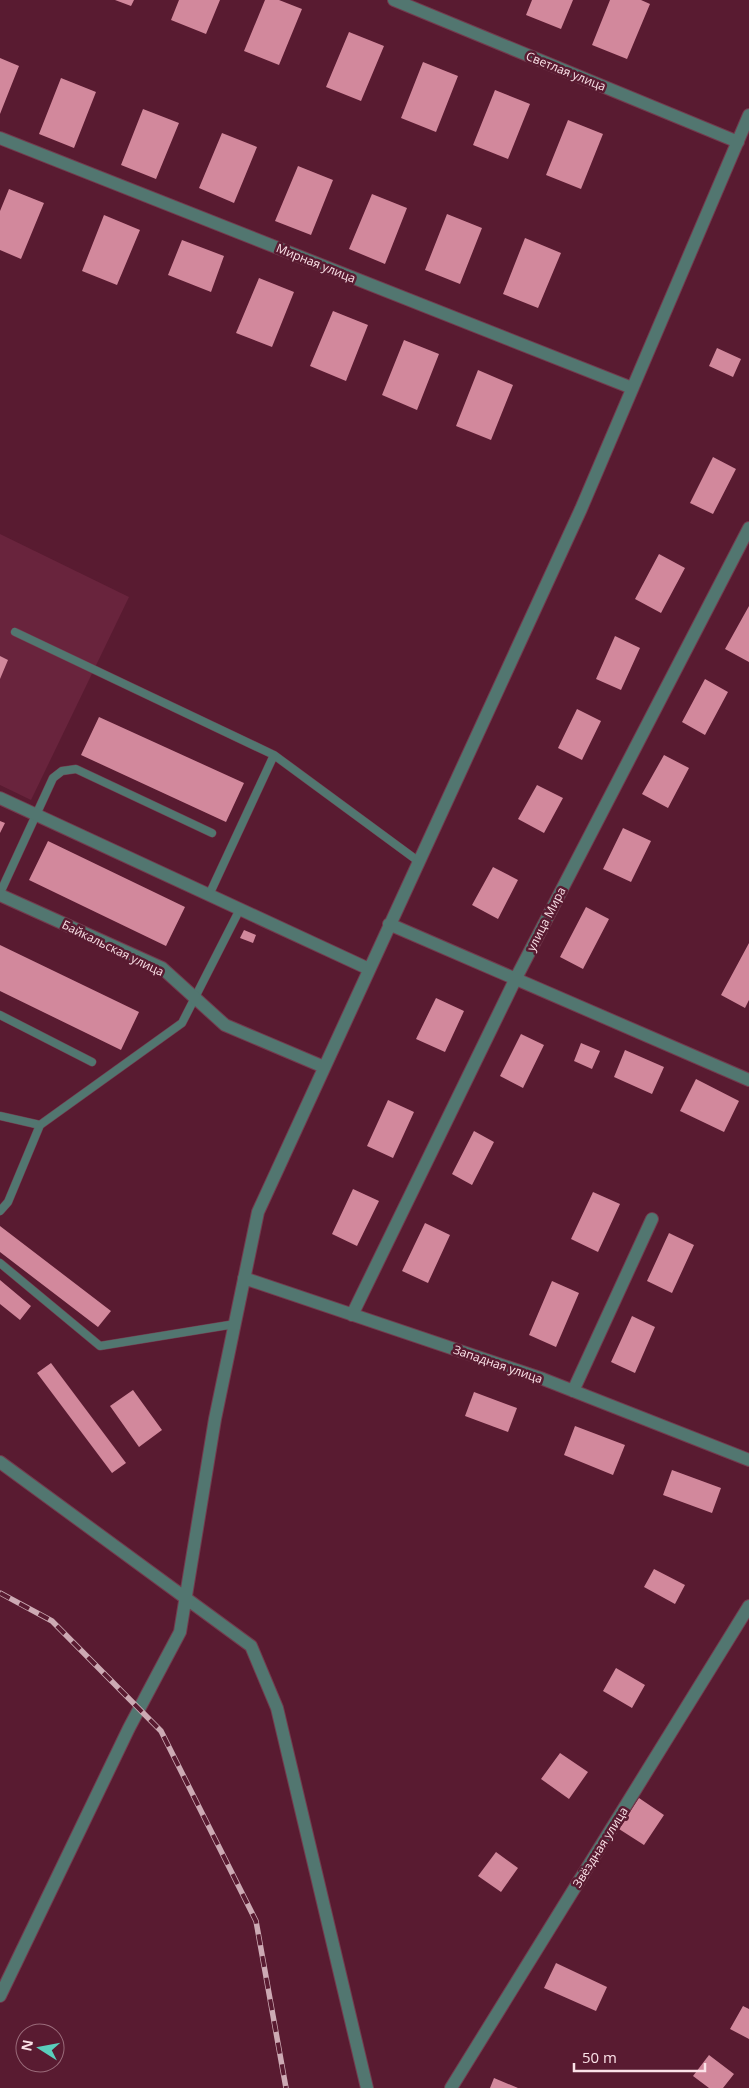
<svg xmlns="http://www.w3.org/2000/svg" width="749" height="2088" viewBox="0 0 749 2088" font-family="'Open Sans',sans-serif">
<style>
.built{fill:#69243d}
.building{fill:#d2889c}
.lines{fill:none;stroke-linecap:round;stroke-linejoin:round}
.service-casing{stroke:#733b4e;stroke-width:9}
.minor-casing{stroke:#733b4e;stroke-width:14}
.service{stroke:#527670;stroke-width:8}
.minor{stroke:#527670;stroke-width:12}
.rail-casing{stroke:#cdaab4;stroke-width:5.5}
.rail{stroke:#591b31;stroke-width:4;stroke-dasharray:11;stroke-linecap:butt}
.labels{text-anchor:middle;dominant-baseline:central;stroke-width:5;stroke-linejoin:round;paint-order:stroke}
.street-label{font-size:12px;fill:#fbe2e8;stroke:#591b31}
</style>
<rect width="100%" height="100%" fill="#591b31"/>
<path class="built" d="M 0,534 L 129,597 L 31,800 L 0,785 Z"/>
<path class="building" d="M 115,0 L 134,0 L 131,6 Z
M 179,0 L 220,0 L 206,34 L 171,20 Z
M 265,0 L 279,0 L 302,9 L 279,65 L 244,51 Z
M 532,0 L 573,0 L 561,29 L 526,15 Z
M 610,0 L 641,0 L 650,4 L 627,59 L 592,45 Z
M 349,32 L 384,46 L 361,101 L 326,87 Z
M 0,58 L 19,66 L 0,114 Z
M 423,62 L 458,76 L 436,132 L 401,118 Z
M 61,78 L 96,92 L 74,148 L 39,134 Z
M 495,90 L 530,104 L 508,159 L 473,145 Z
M 143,109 L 179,123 L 156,179 L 121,165 Z
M 568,120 L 603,134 L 581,189 L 546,175 Z
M 222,133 L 257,147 L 234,203 L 199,188 Z
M 298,166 L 333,180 L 311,235 L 275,221 Z
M 9,189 L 44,203 L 21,259 L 0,250 L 0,211 Z
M 372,194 L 407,208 L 385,264 L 349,249 Z
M 447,214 L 482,228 L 460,284 L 425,270 Z
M 104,215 L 140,230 L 117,285 L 82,271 Z
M 525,238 L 561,253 L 538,308 L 503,294 Z
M 182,240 L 224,256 L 211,292 L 168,275 Z
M 259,278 L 294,292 L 272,347 L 236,333 Z
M 333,311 L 368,325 L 346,381 L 310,366 Z
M 404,340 L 439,354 L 417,410 L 382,395 Z
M 717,348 L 741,359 L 733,377 L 709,366 Z
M 478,370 L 513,385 L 491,440 L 456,426 Z
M 713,457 L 736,469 L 713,514 L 690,503 Z
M 659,554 L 685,568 L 661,613 L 635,599 Z
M 749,606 L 749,662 L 725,649 Z
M 615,636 L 640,648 L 621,690 L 596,679 Z
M 0,656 L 8,660 L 0,679 Z
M 705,679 L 728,692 L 705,735 L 682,722 Z
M 577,709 L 601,721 L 582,760 L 558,748 Z
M 99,717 L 244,783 L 226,822 L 81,755 Z
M 664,755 L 689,768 L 668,808 L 642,794 Z
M 537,785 L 563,798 L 544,833 L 518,819 Z
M 0,821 L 5,823 L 0,833 Z
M 623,828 L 651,841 L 631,882 L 603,869 Z
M 48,841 L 185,907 L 166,946 L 29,880 Z
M 493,867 L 518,880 L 498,919 L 472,905 Z
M 586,907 L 609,919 L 583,969 L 560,957 Z
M 244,930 L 256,935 L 253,943 L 240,938 Z
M 749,943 L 749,1000 L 745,1008 L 721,995 Z
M 0,945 L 139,1012 L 121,1050 L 0,991 Z
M 436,998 L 464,1011 L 445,1052 L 416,1039 Z
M 521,1034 L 544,1045 L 523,1088 L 500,1076 Z
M 581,1043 L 600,1051 L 592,1069 L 574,1061 Z
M 625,1050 L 664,1067 L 652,1094 L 614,1077 Z
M 696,1079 L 739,1101 L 724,1132 L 680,1111 Z
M 388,1100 L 414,1112 L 393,1158 L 367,1146 Z
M 474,1131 L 494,1142 L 472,1185 L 452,1174 Z
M 353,1189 L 379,1201 L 357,1246 L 332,1234 Z
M 593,1192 L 620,1204 L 598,1252 L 571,1239 Z
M 425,1223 L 450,1235 L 428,1283 L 402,1271 Z
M 0,1226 L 111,1311 L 98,1327 L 0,1252 Z
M 669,1233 L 694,1245 L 672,1293 L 647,1281 Z
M 0,1280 L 31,1306 L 20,1320 L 0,1304 Z
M 552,1281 L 579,1293 L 556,1347 L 529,1335 Z
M 632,1316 L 655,1327 L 635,1373 L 611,1362 Z
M 51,1363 L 126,1463 L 112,1473 L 37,1373 Z
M 133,1390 L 162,1430 L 139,1447 L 110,1406 Z
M 474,1392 L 517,1408 L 508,1432 L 465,1416 Z
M 575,1426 L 625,1445 L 613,1475 L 564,1455 Z
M 672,1470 L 721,1488 L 712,1513 L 663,1495 Z
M 654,1569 L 685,1585 L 675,1604 L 644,1587 Z
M 616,1668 L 645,1685 L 632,1708 L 603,1691 Z
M 560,1753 L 588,1772 L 569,1799 L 541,1779 Z
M 639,1798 L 664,1815 L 644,1845 L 619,1829 Z
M 496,1852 L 518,1868 L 501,1892 L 478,1876 Z
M 556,1963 L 607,1987 L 596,2011 L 544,1988 Z
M 743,2006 L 749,2009 L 749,2039 L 730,2029 Z
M 709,2055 L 734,2074 L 723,2088 L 709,2088 L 693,2076 Z
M 494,2078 L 518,2088 L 490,2088 Z"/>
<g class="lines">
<defs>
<path id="service" d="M 15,632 L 274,755 L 418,861
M 0,893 L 53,778 L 62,771 L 76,769 L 212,833
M 209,895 L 274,755
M 0,1015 L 92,1062
M 0,1116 L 40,1125
M 0,1211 L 8,1202 L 40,1125 L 182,1023 L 240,909
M 0,1263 L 100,1346 L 235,1324"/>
<path id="minor" d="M 394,0 L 738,142
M 0,138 L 632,388
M 0,798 L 369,969
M 0,895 L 162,968 L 225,1025 L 324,1067
M 389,924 L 749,1080
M 244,1278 L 543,1379 L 749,1460
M 352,1315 L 516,978 L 749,528
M 573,1391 L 652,1219
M 0,1462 L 251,1646 L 277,1708 L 367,2088
M 0,1996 L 129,1728 L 180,1632 L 215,1419 L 258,1212 L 581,509 L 749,115
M 451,2088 L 749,1606"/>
</defs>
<use href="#service" class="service-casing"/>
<use href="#minor" class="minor-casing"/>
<use href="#service" class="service"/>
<use href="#minor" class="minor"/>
<defs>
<path id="rail" d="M 0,1593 L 52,1621 L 161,1731 L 256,1921 L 286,2088"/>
</defs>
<use href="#rail" class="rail-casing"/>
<use href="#rail" class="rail"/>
</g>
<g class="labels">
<g class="street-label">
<text transform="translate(566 71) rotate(22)">Светлая улица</text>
<text transform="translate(316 263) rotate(22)">Мирная улица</text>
<text transform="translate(546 919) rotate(-63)">улица Мира</text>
<text transform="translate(113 948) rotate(26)">Байкальская улица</text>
<text transform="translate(498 1364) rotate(19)">Западная улица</text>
<text transform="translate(600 1847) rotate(-58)">Звёздная улица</text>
</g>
</g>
<g transform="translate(40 2048) rotate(281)"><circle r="24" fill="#591b31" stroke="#9a6b7a"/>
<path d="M0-4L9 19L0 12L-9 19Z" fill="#5acebc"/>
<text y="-8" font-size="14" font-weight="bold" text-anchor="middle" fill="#fbe2e8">N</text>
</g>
<path d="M574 2063v8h131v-8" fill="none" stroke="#fbe2e8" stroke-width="2.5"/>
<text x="582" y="2063" font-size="15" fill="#fbe2e8" stroke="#591b31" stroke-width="4" paint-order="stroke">50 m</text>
</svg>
